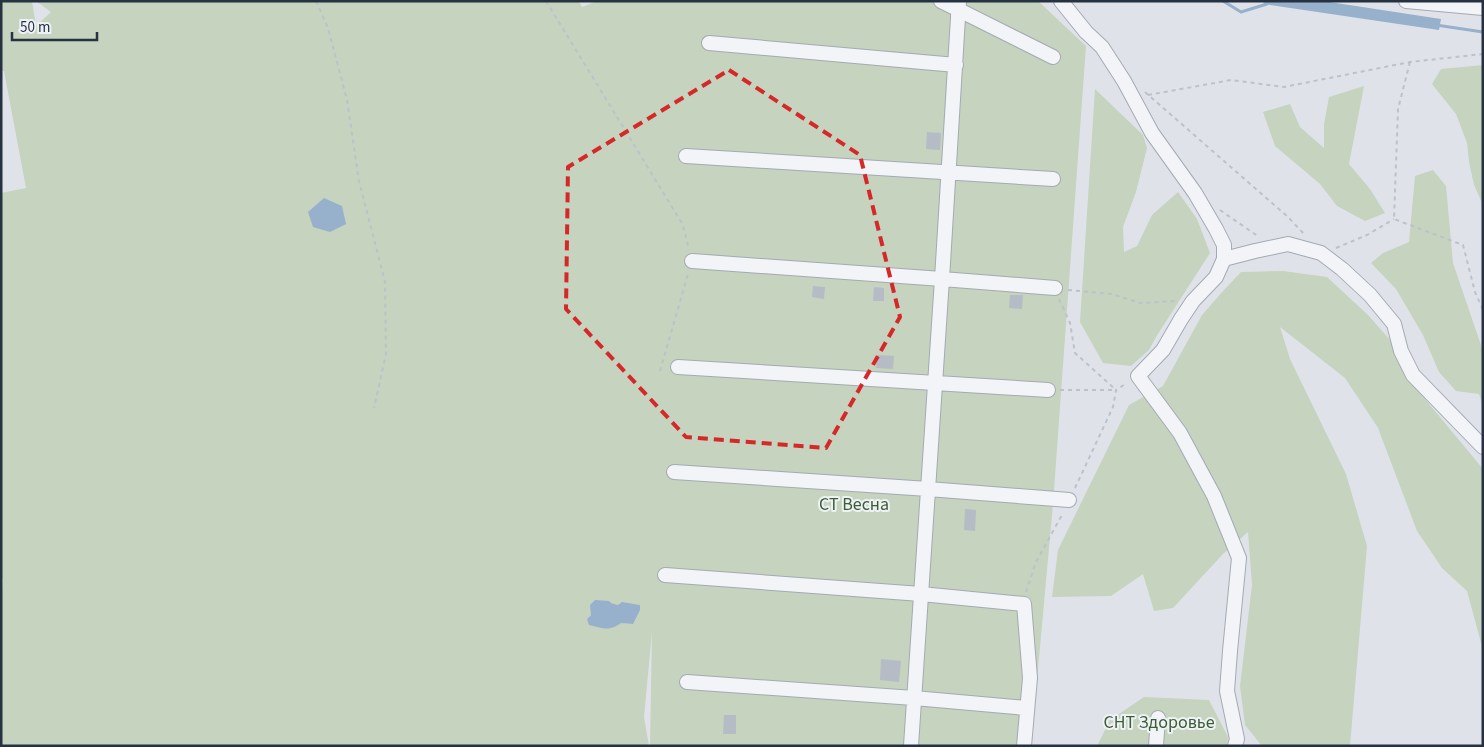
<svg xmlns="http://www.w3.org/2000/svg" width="1484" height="747" viewBox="0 0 1484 747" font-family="'Source Sans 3',sans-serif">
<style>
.green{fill:#c5d3bf;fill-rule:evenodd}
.water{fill:#97b1cc}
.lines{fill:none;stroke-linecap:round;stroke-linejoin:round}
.stream{stroke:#97b1cc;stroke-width:3}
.building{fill:#b5bcc6}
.minor-casing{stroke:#a4aab3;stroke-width:16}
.path{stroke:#bdc1c8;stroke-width:2;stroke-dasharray:4 4;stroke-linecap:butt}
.minor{stroke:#f2f4f7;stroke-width:14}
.marked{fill:none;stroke:#d62828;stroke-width:4;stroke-dasharray:10 6;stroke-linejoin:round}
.labels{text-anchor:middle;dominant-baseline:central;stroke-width:4;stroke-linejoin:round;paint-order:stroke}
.park-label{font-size:18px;fill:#3c5e33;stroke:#eef2f6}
</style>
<rect width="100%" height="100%" fill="#dfe3e9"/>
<path class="green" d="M 1,1 L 32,1 L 36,26 L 51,12 L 36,1 L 579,1 L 582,7 L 597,1 L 1038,1 L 1086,46 L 1053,504 L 1031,746 L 650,746 L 652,632 L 644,717 L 649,746 L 1,746 L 1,610 L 3,579 L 1,578 L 1,193 L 26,188 L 4,71 L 1,71 ZM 611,603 L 618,605 L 633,624 L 587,619 L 591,615 Z
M 1483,65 L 1483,205 L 1474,185 L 1469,162 L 1467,143 L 1456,114 L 1432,84 L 1441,69 Z
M 1364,86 L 1349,164 L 1370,189 L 1385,213 L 1365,221 L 1337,206 L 1320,184 L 1275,146 L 1263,112 L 1290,104 L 1300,127 L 1324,148 L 1324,124 L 1329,97 Z
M 1095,89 L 1143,135 L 1147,148 L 1136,192 L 1123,227 L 1124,252 L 1137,246 L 1152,215 L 1178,192 L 1197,219 L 1210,253 L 1156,337 L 1149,350 L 1131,366 L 1103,363 L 1080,322 Z
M 1433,170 L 1446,186 L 1453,263 L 1483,351 L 1483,406 L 1479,394 L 1456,391 L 1439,372 L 1423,335 L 1396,289 L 1371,263 L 1383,253 L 1409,242 L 1415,176 Z
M 1283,271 L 1327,277 L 1368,315 L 1391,341 L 1409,377 L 1420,393 L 1483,469 L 1483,650 L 1467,591 L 1442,568 L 1417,531 L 1378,428 L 1345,378 L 1280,327 L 1290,359 L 1346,474 L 1367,546 L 1350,746 L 1262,746 L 1245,725 L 1240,686 L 1252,585 L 1248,532 L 1223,554 L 1173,608 L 1154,611 L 1143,574 L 1111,596 L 1052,597 L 1058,550 L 1129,405 L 1163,386 L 1202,315 L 1223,291 L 1241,272 Z
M 1144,697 L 1209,700 L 1228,737 L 1227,746 L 1097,746 L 1110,720 Z"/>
<path class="water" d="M 1263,1 L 1323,1 L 1441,19 L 1439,30 L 1264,4 Z
M 324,198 L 342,206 L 346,224 L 330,232 L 313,227 L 308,212 Z
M 595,600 L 609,601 L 611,603 L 618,605 L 622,602 L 640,605 L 640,610 L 633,624 L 621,623 C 609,632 602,628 589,625 L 587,619 L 591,615 L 590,605 Z"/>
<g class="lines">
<path class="stream" d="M 1223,1 L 1241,12 L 1267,4
M 1436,25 L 1483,32"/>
</g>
<path class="building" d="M 927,132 L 941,133 L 940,150 L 926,149 Z
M 813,286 L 825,287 L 824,299 L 812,297 Z
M 874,287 L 884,288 L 884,301 L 873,301 Z
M 1010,295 L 1023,295 L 1022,309 L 1009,308 Z
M 877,355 L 894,356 L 893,369 L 876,368 Z
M 965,509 L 976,510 L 975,531 L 964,530 Z
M 881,659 L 901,661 L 899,682 L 880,680 Z
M 724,715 L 736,715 L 736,734 L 723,734 Z"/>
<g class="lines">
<defs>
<path id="minor" d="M 941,1 L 1053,57
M 1061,1 L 1086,32 L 1102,47 L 1124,81 L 1152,133 L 1195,193 L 1216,229 L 1224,245 L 1224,259 L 1216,277 L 1193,301 L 1181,319 L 1163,350 L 1138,376 L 1180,433 L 1214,496 L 1239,558 L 1230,651 L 1227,691 L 1237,739 L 1235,746
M 1406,1 L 1483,8
M 709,43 L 956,65
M 686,156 L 1053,179
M 1224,259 L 1255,251 L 1288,244 L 1321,253 L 1342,269 L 1370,295 L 1394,324 L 1401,351 L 1413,375 L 1483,447
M 692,261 L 942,279 L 1055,288
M 678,367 L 1048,390
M 674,472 L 928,489 L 1069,500
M 665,575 L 921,594 L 1024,604 L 1030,678 L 1024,746
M 687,682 L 914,698 L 1026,708
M 911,746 L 942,279 L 959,1
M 1156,746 L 1158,718"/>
</defs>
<use href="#minor" class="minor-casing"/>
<path class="path" d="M 316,1 L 328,28 L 347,100 L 359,181 L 385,282 L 386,354 L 374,408
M 546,1 L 683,225 L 689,250
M 1410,62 L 1398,109 L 1394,219 L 1463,245 L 1475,292 L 1483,310
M 1145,92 L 1288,217 L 1305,235
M 1148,95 L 1231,80 L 1284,87 L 1410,62 L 1483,54
M 1220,210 L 1259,237
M 1336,248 L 1367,235 L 1394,219
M 1068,290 L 1112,294 L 1140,303 L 1176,301
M 1059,299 L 1070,323 L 1075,353 L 1116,390
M 660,371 L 688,274
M 1060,390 L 1115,390
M 1075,488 L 1113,407 L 1116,390 L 1127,383
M 1026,592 L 1036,562 L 1063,513"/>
<use href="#minor" class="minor"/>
</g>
<path class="marked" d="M 729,70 L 860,155 L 900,317 L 826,448 L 686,437 L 566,309 L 568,167 Z"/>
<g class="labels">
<g class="park-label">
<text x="854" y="504">СТ Весна</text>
<text x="1159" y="722">СНТ Здоровье</text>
</g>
</g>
<rect width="1484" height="747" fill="none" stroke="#263141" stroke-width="5"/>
<path d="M12 32v8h85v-8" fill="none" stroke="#263141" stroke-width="2.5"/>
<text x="20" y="32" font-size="15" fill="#263141" stroke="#eef2f6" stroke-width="4" paint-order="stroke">50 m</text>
</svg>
